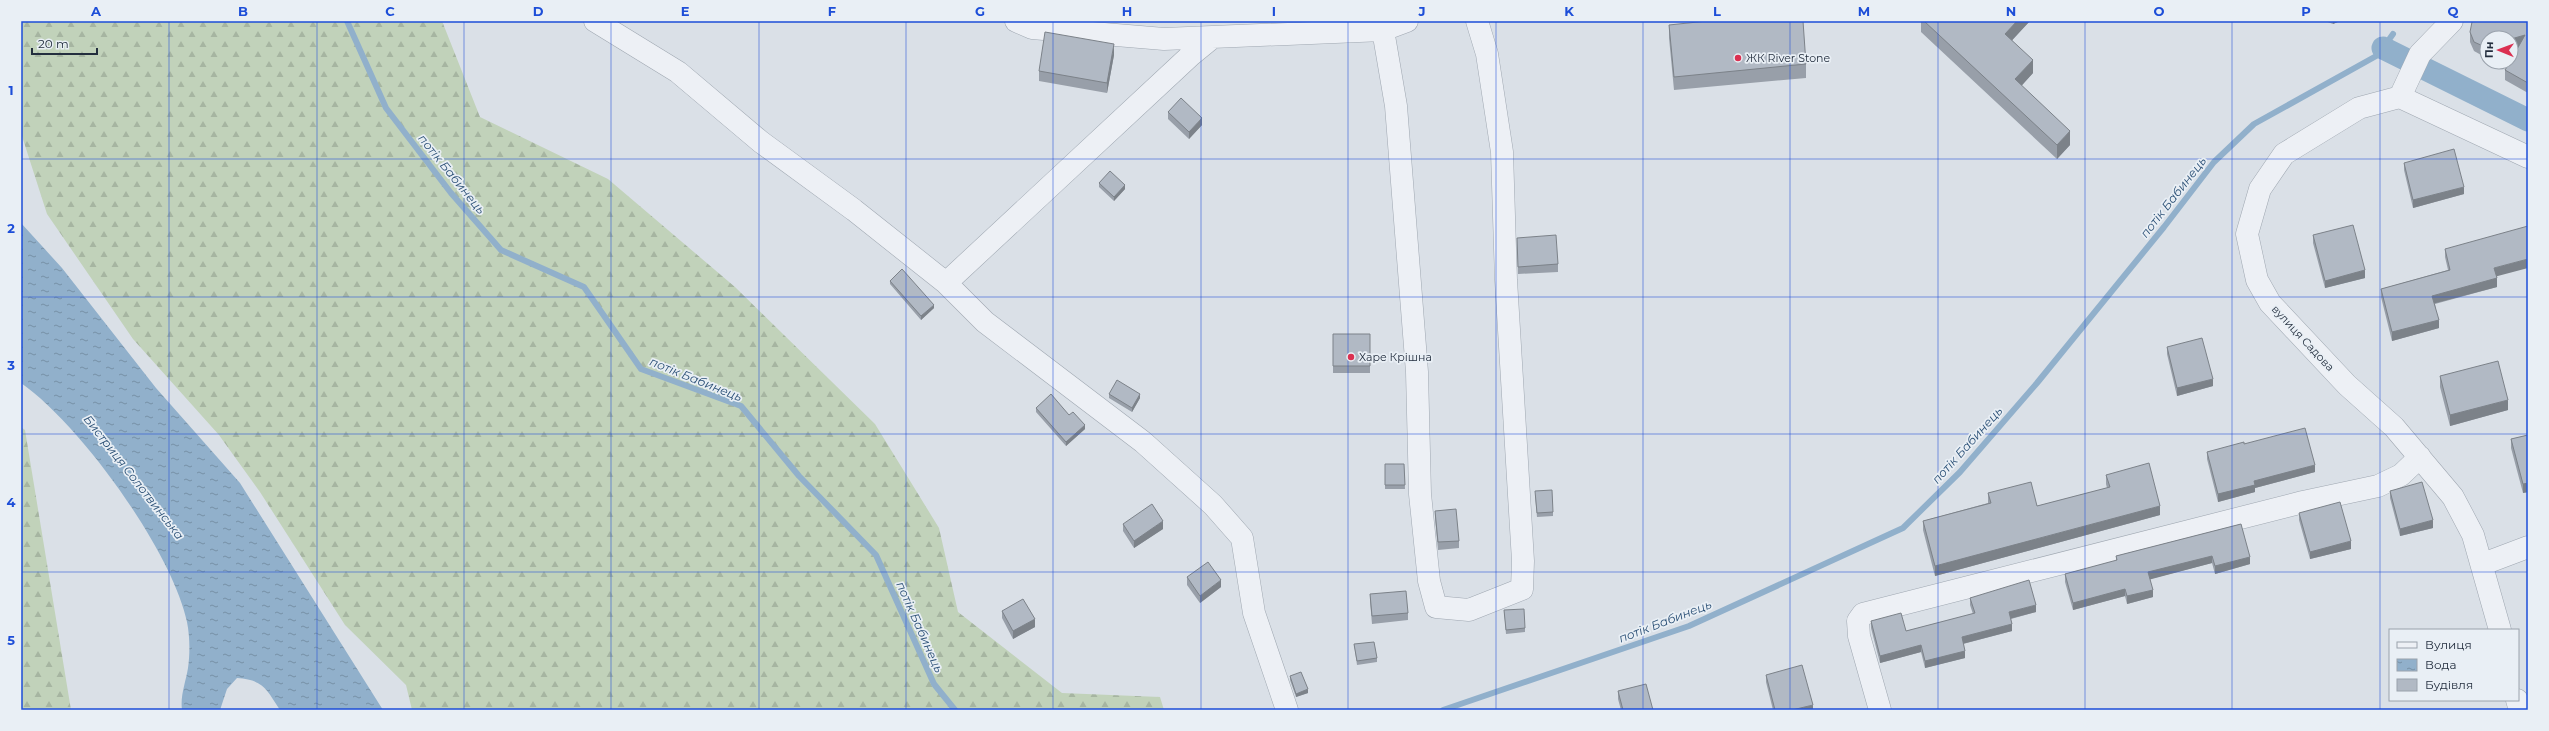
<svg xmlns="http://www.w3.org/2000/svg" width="2549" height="731" viewBox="0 0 2549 731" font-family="Montserrat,sans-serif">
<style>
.forest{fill:url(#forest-firs)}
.water{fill:url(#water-ripples)}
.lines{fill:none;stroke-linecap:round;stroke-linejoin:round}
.stream{stroke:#91b0cb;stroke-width:6}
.canal{stroke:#91b0cb;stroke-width:23}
.street-casing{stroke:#9fa7b1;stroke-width:23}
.street{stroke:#edf0f5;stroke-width:22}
.wall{fill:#989fa9}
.shaded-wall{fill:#7c8289}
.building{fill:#b1b9c4;stroke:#7c8289}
.grid{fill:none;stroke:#1d4ed8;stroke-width:1;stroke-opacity:0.55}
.poi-dot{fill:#db3051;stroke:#e9eff5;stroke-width:1.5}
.labels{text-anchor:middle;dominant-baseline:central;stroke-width:3.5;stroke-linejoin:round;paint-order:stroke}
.poi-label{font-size:11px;fill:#232e3e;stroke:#e9eff5;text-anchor:start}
.street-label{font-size:11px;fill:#232e3e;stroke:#e9eff5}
.water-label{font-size:12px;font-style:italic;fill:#2a4f75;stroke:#e9eff5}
.neatline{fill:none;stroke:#1d4ed8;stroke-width:1.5}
.grid-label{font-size:13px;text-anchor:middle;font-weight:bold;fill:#1d4ed8}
</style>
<defs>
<pattern id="forest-firs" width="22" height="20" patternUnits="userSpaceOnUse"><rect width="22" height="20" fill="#c1d2ba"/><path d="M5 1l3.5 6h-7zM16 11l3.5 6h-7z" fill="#a6b5a1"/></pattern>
<pattern id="water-ripples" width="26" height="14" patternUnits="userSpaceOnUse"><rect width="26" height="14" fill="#91b0cb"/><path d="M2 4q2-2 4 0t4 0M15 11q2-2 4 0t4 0" fill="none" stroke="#7690a6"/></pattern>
</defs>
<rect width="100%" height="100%" fill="#dae0e7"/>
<path class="forest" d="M 21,21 L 442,21 L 480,117 L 608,179 L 735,287 L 875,424 L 939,528 L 958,612 L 1062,693 L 1160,697 L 1164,710 L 412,710 L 406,685 L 345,625 L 260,492 L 219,435 L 133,339 L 47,214 L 21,133 Z
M 21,427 L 25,430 L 71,710 L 21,710 Z"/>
<path class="water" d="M 21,223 L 62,268 L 156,388 L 240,483 L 383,710 L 280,710 C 266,689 264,680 237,678 L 227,689 L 220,710 L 182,710 C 180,696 186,681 188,668 C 190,654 190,637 187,622 C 172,551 80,424 21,383 Z"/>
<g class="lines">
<path class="stream" d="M 347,21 L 386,108 L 451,193 L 501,250 L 584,287 L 641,369 L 741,406 L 799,476 L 876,555 L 934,684 L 955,710
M 1443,710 L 1689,626 L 1903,528 L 1960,472 L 2037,383 L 2164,227 L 2214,162 L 2254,124 L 2378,55 L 2393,34"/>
<path class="canal" d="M 2383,48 L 2528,120"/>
<defs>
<path id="street" d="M 595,21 L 678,72 L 761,142 L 854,210 L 946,283 L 985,322 L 1143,442 L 1213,505 L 1242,538 L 1254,613 L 1287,710
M 1016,21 L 1032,28 L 1164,39 L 1383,30 L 1407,21
M 2452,21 L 2420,54 L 2400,97 L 2359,108 L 2284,154 L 2260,189 L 2247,234 L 2257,280 L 2270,303 L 2347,385 L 2394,427 L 2453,497 L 2473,535 L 2500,630
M 1383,30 L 1396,106 L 1417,372 L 1420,494 L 1429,581 L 1436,607 L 1469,610 L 1522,589 L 1523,561 L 1506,280 L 1502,152 L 1487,54 L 1477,21
M 2400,97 L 2528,157
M 946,283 L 1191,55 L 1213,37
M 2483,564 L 2528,547
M 2517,700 L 2520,710
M 1880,710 L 1859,636 L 1858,621 L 1863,614 L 2303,502 L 2378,486 L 2401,475 L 2420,457"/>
</defs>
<use href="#street" class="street-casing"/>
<use href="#street" class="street"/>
</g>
<path class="wall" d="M 1921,21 L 2029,21 L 2029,22 L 2012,40 L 2033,73 L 2021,86 L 2070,145 L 2057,159 L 1921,32 Z
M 2325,21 L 2340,21 L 2333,24 Z
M 2528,21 L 2528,93 L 2505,80 L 2505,70 L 2519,46 L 2483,56 L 2474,51 L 2470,42 L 2470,32 Z
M 1669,25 L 1806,64 L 1806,78 L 1674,90 L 1669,38 Z
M 1114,55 L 1107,93 L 1039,81 L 1039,71 Z
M 1168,112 L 1202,125 L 1189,139 L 1168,119 Z
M 2404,163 L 2464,194 L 2413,208 L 2404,170 Z
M 1099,183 L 1125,189 L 1114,201 L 1099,187 Z
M 2313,235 L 2365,278 L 2325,288 L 2313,243 Z
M 1517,238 L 1558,264 L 1558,272 L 1518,274 Z
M 2445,249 L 2496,276 L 2497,287 L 2435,304 L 2439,328 L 2392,341 L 2381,297 L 2381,289 L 2448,270 L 2445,257 Z
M 890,281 L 934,308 L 921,320 L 890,284 Z
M 1333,334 L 1370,334 L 1370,373 L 1333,373 Z
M 2167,347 L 2213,386 L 2177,396 L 2167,354 Z
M 2440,376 L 2508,410 L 2450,426 L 2440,387 Z
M 1109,394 L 1140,398 L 1132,412 L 1109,398 Z
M 1036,408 L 1069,415 L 1085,429 L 1066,446 L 1036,412 Z
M 2528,435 L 2528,492 L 2523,493 L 2511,448 L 2511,439 Z
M 2244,444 L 2315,472 L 2255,488 L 2255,492 L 2218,502 L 2207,459 L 2207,452 Z
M 1385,464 L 1404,464 L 1405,489 L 1385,489 Z
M 2106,475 L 2160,515 L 1935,576 L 1923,530 L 1923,521 L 1988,503 L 1988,493 L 2037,506 L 2107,488 L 2106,484 Z
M 2390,491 L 2433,528 L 2400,536 L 2390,498 Z
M 1535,495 L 1553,512 L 1553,516 L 1537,517 Z
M 1435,511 L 1459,541 L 1459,548 L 1438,550 L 1435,518 Z
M 2299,513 L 2351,549 L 2310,559 L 2299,520 Z
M 1123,524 L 1163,529 L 1134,548 L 1123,531 Z
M 2241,524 L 2250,564 L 2215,574 L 2212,563 L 2150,579 L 2153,597 L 2127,604 L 2125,596 L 2073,610 L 2065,582 L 2065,574 L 2116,561 L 2116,556 Z
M 1187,577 L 1221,587 L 1200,603 L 1187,585 Z
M 1370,594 L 1408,613 L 1408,620 L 1372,624 L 1370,601 Z
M 1970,598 L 2036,612 L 2011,619 L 2012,631 L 1963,644 L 1965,658 L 1925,668 L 1921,652 L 1880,663 L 1871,628 L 1871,621 L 1906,631 L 1973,614 L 1970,605 Z
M 1504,610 L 1525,628 L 1525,632 L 1506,634 Z
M 1002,611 L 1035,627 L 1013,639 L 1002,618 Z
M 1354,644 L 1377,658 L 1377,662 L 1357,665 Z
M 1766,675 L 1813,710 L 1773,710 L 1766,682 Z
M 1290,676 L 1308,693 L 1296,697 L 1290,680 Z
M 1618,691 L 1653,710 L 1621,710 L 1618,699 Z"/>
<path class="shaded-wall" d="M 2017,21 L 2029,21 L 2029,22 L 2005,48 L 2005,34 Z
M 2333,21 L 2340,21 L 2333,24 Z
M 2525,35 L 2525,45 L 2511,48 L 2511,39 Z
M 1114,44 L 1114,55 L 1107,93 L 1107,83 Z
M 2487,45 L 2487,55 L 2483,56 L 2483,46 Z
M 2033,60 L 2033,73 L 2015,93 L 2015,79 Z
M 1202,118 L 1202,125 L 1189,139 L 1189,132 Z
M 2070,131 L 2070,145 L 2057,159 L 2057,145 Z
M 1125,185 L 1125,189 L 1114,201 L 1114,197 Z
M 2464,187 L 2464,194 L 2413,208 L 2413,200 Z
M 2528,259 L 2528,268 L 2494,277 L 2494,268 Z
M 2365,270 L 2365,278 L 2325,288 L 2325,281 Z
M 2497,278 L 2497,287 L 2432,304 L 2432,296 Z
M 934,305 L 934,308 L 921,320 L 921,316 Z
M 2439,320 L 2439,328 L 2392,341 L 2392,332 Z
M 2213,379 L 2213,386 L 2177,396 L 2177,388 Z
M 1140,394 L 1140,398 L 1132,412 L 1132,408 Z
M 2508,400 L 2508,410 L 2450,426 L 2450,415 Z
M 1085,425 L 1085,429 L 1066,446 L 1066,442 Z
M 2315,465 L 2315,472 L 2255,488 L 2255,492 L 2218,502 L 2218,494 L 2254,481 Z
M 2528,483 L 2528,492 L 2523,493 L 2523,484 Z
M 2160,506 L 2160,515 L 1935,576 L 1935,566 Z
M 2433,520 L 2433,528 L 2400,536 L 2400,529 Z
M 1163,521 L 1163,529 L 1134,548 L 1134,541 Z
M 2351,541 L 2351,549 L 2310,559 L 2310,552 Z
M 2212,556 L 2212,563 L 2148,580 L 2148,572 Z
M 2250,557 L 2250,564 L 2215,574 L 2215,566 Z
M 1221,580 L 1221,587 L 1200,603 L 1200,596 Z
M 2125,589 L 2125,596 L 2073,610 L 2073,603 Z
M 2153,590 L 2153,597 L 2127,604 L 2127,596 Z
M 2036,605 L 2036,612 L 2009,619 L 2009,612 Z
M 1035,619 L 1035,627 L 1013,639 L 1013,631 Z
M 2012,624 L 2012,631 L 1962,644 L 1962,637 Z
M 1921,645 L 1921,652 L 1880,663 L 1880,656 Z
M 1965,651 L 1965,658 L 1925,668 L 1925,661 Z
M 1308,689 L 1308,693 L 1296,697 L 1296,694 Z
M 1813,705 L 1813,710 L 1792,710 Z"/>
<path class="building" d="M 1707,21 L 1803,21 L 1806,64 L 1674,77 L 1669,25 Z
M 1924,21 L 2017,21 L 2005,34 L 2033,60 L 2015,79 L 2070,131 L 2057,145 Z
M 2473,21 L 2528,21 L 2528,83 L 2505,70 L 2510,62 L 2511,62 L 2511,60 L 2525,35 L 2511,39 L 2511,38 L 2487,38 L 2487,45 L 2483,46 L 2474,42 L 2470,32 L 2472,22 Z
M 1045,32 L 1114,44 L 1107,83 L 1039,71 Z
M 1181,98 L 1202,118 L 1189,132 L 1168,112 Z
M 2454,149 L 2464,187 L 2413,200 L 2404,163 Z
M 1110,171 L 1125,185 L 1114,197 L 1099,183 Z
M 2353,225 L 2365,270 L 2325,281 L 2313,235 Z
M 2528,226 L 2528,259 L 2494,268 L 2497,278 L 2432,296 L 2439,320 L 2392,332 L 2381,289 L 2450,270 L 2445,249 Z
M 1556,235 L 1558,264 L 1518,267 L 1517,238 Z
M 902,269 L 934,305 L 921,316 L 890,281 Z
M 1333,334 L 1370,334 L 1370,366 L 1333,366 Z
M 2202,338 L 2213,379 L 2177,388 L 2167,347 Z
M 2498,361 L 2508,400 L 2450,415 L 2440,376 Z
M 1117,380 L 1140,394 L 1132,408 L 1109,394 Z
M 1051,394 L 1069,415 L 1073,412 L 1085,425 L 1066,442 L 1036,408 Z
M 2305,428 L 2315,465 L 2254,481 L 2255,485 L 2218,494 L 2207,452 L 2244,442 L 2244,444 Z
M 2528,435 L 2528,483 L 2523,484 L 2511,439 Z
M 2149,463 L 2160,506 L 1935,566 L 1923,521 L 1991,503 L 1988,493 L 2031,482 L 2037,506 L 2110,487 L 2106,475 Z
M 1385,464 L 1404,464 L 1405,485 L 1385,485 Z
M 2422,482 L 2433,520 L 2400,529 L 2390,491 Z
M 1552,490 L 1553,512 L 1537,513 L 1535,491 Z
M 2340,502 L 2351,541 L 2310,552 L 2299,513 Z
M 1152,504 L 1163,521 L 1134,541 L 1123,524 Z
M 1456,509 L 1459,541 L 1438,542 L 1435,511 Z
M 2241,524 L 2250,557 L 2215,566 L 2212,556 L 2148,572 L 2153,590 L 2127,596 L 2125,589 L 2073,603 L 2065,574 L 2117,560 L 2116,556 Z
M 1208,562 L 1221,580 L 1200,596 L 1187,577 Z
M 2029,580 L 2036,605 L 2009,612 L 2012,624 L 1962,637 L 1965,651 L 1925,661 L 1921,645 L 1880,656 L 1871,621 L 1901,613 L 1906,631 L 1975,613 L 1970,598 Z
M 1406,591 L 1408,613 L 1372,616 L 1370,594 Z
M 1023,599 L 1035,619 L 1013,631 L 1002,611 Z
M 1524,609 L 1525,628 L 1506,630 L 1504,610 Z
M 1374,642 L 1377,658 L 1357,661 L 1354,644 Z
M 1802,665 L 1813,705 L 1792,710 L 1775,710 L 1766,675 Z
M 1301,672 L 1308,689 L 1296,694 L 1290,676 Z
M 1646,684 L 1653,710 L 1623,710 L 1618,691 Z"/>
<path class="grid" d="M 169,21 L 169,710M 317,21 L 317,710M 464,21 L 464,710M 611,21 L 611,710M 759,21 L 759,710M 906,21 L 906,710M 1053,21 L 1053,710M 1201,21 L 1201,710M 1348,21 L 1348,710M 1496,21 L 1496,710M 1643,21 L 1643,710M 1790,21 L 1790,710M 1938,21 L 1938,710M 2085,21 L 2085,710M 2232,21 L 2232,710M 2380,21 L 2380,710M 21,159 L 2528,159M 21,297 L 2528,297M 21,434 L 2528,434M 21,572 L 2528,572"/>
<g class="poi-dot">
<circle cx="1738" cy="58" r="4"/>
<circle cx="1351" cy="357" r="4"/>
</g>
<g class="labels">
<g class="poi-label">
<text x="1746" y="58">ЖК River Stone</text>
<text x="1359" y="357">Харе Крішна</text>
</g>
<g class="street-label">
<text transform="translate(2303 338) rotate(47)">вулиця Садова</text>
</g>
<g class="water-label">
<text transform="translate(452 174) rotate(51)">потік Бабинець</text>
<text transform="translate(2173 197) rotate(-52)">потік Бабинець</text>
<text transform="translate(696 379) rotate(22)">потік Бабинець</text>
<text transform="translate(1967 445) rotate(-48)">потік Бабинець</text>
<text transform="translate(134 477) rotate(52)">Бистриця Солотвинська</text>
<text transform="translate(1665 621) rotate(-21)">потік Бабинець</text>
<text transform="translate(920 627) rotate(66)">потік Бабинець</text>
</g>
</g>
<rect width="2549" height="731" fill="none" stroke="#e9eff5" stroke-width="44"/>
<rect x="2389" y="629" width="130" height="72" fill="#e9eff5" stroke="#9aa2ac"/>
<rect x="2397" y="642" width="20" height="6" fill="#edf0f5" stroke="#9aa2ac"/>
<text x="2425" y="649" font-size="12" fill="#232e3e">Вулиця</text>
<rect x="2397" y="659" width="20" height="12" fill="url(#water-ripples)" stroke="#9aa2ac"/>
<text x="2425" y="669" font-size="12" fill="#232e3e">Вода</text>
<rect x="2397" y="679" width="20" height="12" fill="#b1b9c4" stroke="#9aa2ac"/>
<text x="2425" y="689" font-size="12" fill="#232e3e">Будівля</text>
<g transform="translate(2499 50) rotate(271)"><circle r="19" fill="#e9eff5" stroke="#9aa2ac"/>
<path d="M0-3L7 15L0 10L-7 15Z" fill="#db3051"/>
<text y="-6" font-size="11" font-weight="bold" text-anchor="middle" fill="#232e3e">Пн</text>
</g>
<path d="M32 48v6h65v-6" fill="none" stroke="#232e3e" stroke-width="2"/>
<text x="38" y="48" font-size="12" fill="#232e3e" stroke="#e9eff5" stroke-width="3" paint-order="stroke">20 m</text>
<rect x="22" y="22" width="2505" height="687" class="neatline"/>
<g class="grid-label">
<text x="96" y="16">A</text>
<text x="243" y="16">B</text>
<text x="390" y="16">C</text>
<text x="538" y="16">D</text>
<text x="685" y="16">E</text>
<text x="832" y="16">F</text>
<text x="980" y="16">G</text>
<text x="1127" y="16">H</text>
<text x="1274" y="16">I</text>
<text x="1422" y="16">J</text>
<text x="1569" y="16">K</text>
<text x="1717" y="16">L</text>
<text x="1864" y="16">M</text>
<text x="2011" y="16">N</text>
<text x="2159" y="16">O</text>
<text x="2306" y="16">P</text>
<text x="2453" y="16">Q</text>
<text x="11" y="95">1</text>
<text x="11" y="233">2</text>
<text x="11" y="370">3</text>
<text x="11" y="507">4</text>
<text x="11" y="645">5</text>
</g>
</svg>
